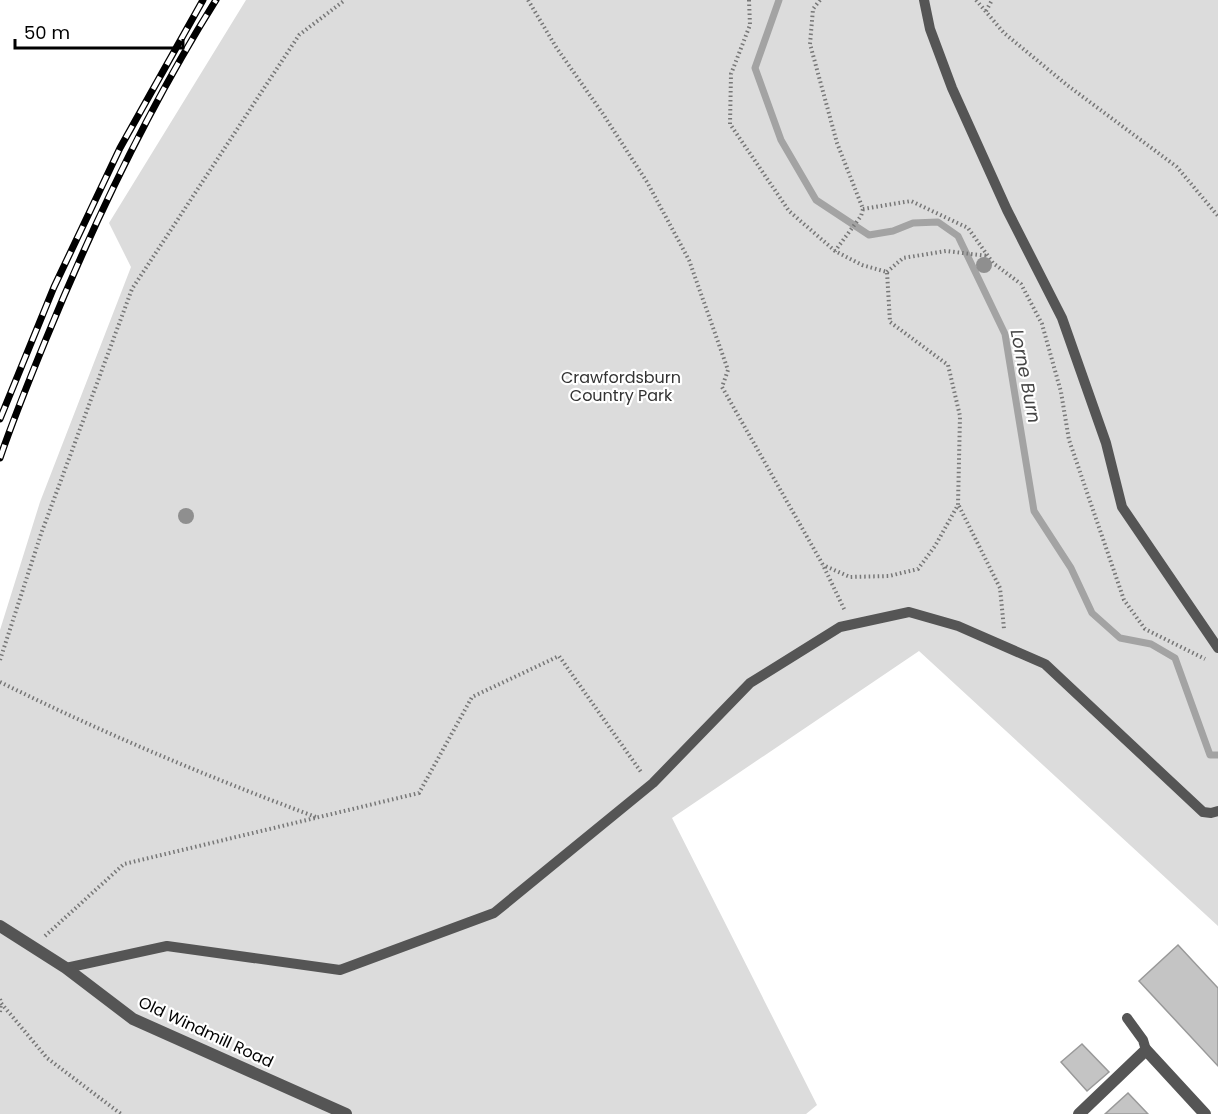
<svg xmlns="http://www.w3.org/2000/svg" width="1218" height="1114" viewBox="0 0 1218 1114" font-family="Poppins,sans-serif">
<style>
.green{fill:#dcdcdc}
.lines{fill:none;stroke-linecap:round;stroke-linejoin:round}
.stream{stroke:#a3a3a3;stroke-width:7}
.building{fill:#c4c4c4;stroke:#999;stroke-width:1.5}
.path{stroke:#777;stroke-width:4;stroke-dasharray:1.5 3;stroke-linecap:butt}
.lane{stroke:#555;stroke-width:10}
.street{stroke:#555;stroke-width:12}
.rail-casing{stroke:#000;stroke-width:7}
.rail{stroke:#fff;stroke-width:4.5;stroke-dasharray:14;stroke-linecap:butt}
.tree{fill:#8f8f8f}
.labels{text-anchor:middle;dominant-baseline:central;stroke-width:4.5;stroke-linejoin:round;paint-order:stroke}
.park-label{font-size:16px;fill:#333;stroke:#fff}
.street-label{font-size:16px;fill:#000;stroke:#fff}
.water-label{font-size:18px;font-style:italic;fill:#444;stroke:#fff}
</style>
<rect width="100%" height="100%" fill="#fff"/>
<path class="green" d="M 246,0 L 1218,0 L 1218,926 L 919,651 L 672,818 L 817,1105 L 806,1114 L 0,1114 L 0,630 L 40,502 L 131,267 L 109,223 Z"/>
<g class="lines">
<path class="stream" d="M 779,0 L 755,68 L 781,140 L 816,200 L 869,235 L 893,231 L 913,223 L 938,222 L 958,236 L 1005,334 L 1034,511 L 1071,568 L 1092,613 L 1120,638 L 1151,644 L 1175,658 L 1210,755 L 1218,755"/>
</g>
<path class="building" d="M 1178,945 L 1218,988 L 1218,1066 L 1139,981 Z
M 1082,1044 L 1109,1072 L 1087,1091 L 1061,1062 Z
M 1128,1093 L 1148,1114 L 1105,1114 Z"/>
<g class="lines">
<path class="path" d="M 528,0 L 556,47 L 603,114 L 647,182 L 689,260 L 728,370 L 722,387 L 823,565 L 845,611
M 749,0 L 750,25 L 731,74 L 730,124 L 789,211 L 835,251 L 862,265 L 887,272 L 890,322 L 948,365 L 960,416 L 958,505 L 935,546 L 918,569 L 889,576 L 850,577 L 823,565
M 820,0 L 813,9 L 810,44 L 837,143 L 863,209 L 861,216 L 835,251
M 976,0 L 1004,33 L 1067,85 L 1177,167 L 1218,216
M 986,11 L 992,0
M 863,209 L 911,201 L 968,228 L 993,263 L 1021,284 L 1042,324 L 1061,392 L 1069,440 L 1124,600 L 1145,629 L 1205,659
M 887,272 L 903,258 L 946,251 L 988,256
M 959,506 L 1000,588 L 1004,629
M 0,660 L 41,534 L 132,289 L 299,35 L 345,0
M 0,682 C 103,733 208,777 316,817
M 45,936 L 124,864 L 419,793 L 472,697 L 559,656 L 641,772
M 0,999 L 1,1003 L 47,1058 L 121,1114
M 0,1012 L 1,1003"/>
<path class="lane" d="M 924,0 L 930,29 L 952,88 L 1007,210 L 1062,318 L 1106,443 L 1122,507 L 1218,648
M 66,968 L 167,946 L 340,970 L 494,913 L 653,783 L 750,683 L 840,627 L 909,612 L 958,626 L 1045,664 L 1203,812 L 1211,813 L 1218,811
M 1127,1018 L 1143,1040 L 1146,1050"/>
<path class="street" d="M 0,926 L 66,968 L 133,1019 L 346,1114
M 1079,1114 L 1146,1050 L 1205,1114"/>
<defs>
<path id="rail" d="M 0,419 L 54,287 L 120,148 L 203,0
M 0,458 C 14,417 30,378 46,339 C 94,222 149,107 216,0"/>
</defs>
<use href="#rail" class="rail-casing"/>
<use href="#rail" class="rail"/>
</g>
<g class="tree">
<circle cx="984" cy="265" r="8"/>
<circle cx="186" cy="516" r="8"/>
</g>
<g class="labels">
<g class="park-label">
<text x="621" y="377">Crawfordsburn<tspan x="621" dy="18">Country Park</tspan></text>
</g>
<g class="street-label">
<text transform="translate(206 1032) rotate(25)">Old Windmill Road</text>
</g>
<g class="water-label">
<text transform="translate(1026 376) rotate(79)">Lorne Burn</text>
</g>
</g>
<path d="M15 39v9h168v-9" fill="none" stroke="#000000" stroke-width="3"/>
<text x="24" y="39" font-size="18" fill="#000000" stroke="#ffffff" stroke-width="4.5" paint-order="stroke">50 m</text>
</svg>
